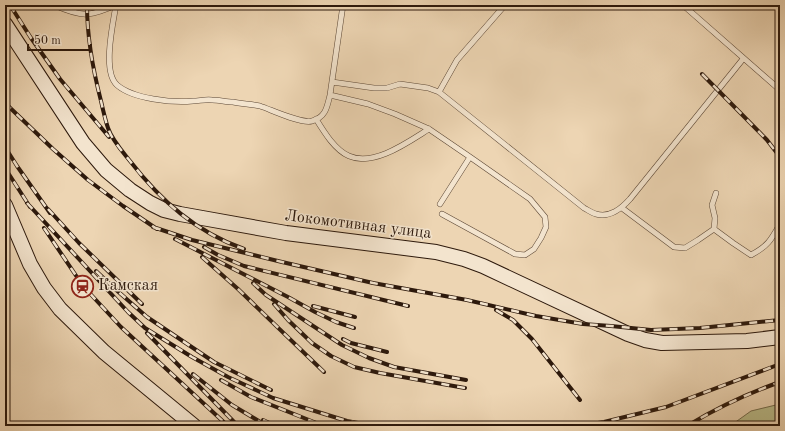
<svg xmlns="http://www.w3.org/2000/svg" width="785" height="431" viewBox="0 0 785 431" font-family="'Old Standard TT',serif">
<style>
.green{fill:#babd8b;stroke:#746b4c}
.lines{fill:none;stroke-linecap:round;stroke-linejoin:round}
.lane-casing{stroke:#5d4836;stroke-width:6}
.secondary-casing{stroke:#2d190c;stroke-width:16}
.lane{stroke:#f3e4ce;stroke-width:5}
.secondary{stroke:#f3e4ce;stroke-width:14}
.rail-casing{stroke:#2d190c;stroke-width:4}
.rail{stroke:#f3e4ce;stroke-width:2.5;stroke-dasharray:8;stroke-linecap:butt}
.labels{text-anchor:middle;dominant-baseline:central;stroke-width:3;stroke-linejoin:round;paint-order:stroke}
.street-label{font-size:16px;fill:#2d190c;stroke:#f3e4ce}
.poi-label{font-size:16px;fill:#2d190c;stroke:#f3e4ce;text-anchor:start}
</style>
<rect width="100%" height="100%" fill="#edd5b3"/>
<filter id="stains"><feTurbulence type="fractalNoise" baseFrequency=".005" numOctaves="4"/><feColorMatrix values="0 0 0 0 .2 0 0 0 0 .09 0 0 0 0 .02 0 0 0 .5 -.17"/></filter>
<radialGradient id="worn" r=".72"><stop offset=".6" stop-color="#630" stop-opacity="0"/><stop offset="1" stop-color="#630" stop-opacity=".3"/></radialGradient>
<path class="green" d="M 780,404 L 780,426 L 730,426 L 751,411 Z"/>
<g class="lines">
<defs>
<path id="lane" d="M 54,5 C 63,9 79,15 88,14 C 98,13 107,9 116,5
M 116,5 C 113,23 102,72 117,85 C 133,99 173,103 193,101 C 199,101 206,99 212,100 C 219,100 226,102 233,102 C 242,104 251,104 260,106 C 272,110 301,124 312,121 C 326,117 327,107 330,95 L 343,5
M 683,5 L 780,90
M 332,82 L 374,88 L 387,88 L 400,84 L 428,88 L 439,92 L 584,208 C 588,210 592,213 596,214 C 610,218 621,209 630,199 L 743,59
M 439,92 L 457,60 L 505,5
M 330,95 L 368,104 L 395,114 L 429,129 L 470,157 L 530,199 L 545,217 L 546,227 L 541,238 L 534,249 L 525,255 L 515,254 L 442,214
M 316,119 C 324,132 335,150 349,156 C 374,167 408,142 429,129
M 440,204 L 470,157
M 622,208 L 674,247 L 685,248 L 698,240 L 714,229 L 715,218 L 712,205 L 716,193
M 714,229 L 733,243 L 751,255 C 768,246 771,240 780,224"/>
<path id="secondary" d="M 5,24 L 83,143 L 106,170 L 130,190 L 150,203 L 164,210 L 180,214 L 286,233 L 436,252 L 464,259 L 483,266 L 628,334 L 645,340 L 662,343 L 747,341 L 780,337
M 5,205 L 30,264 L 44,288 L 60,309 L 104,352 L 194,426"/>
</defs>
<use href="#lane" class="lane-casing"/>
<use href="#secondary" class="secondary-casing"/>
<use href="#lane" class="lane"/>
<use href="#secondary" class="secondary"/>
<defs>
<path id="rail" d="M 10,5 L 31,38 L 60,79 L 109,137
M 87,5 C 87,38 93,70 101,101 C 103,110 105,119 108,128 C 112,140 122,151 130,161 C 161,201 196,232 244,249
M 702,74 L 767,140 L 780,157
M 5,103 L 53,149 L 88,180 L 123,206 L 157,229
M 5,147 L 17,166 L 50,213
M 5,168 L 30,207
M 27,203 L 128,312 L 145,328 L 192,357 L 228,377 L 273,398 L 347,421 L 374,426
M 48,209 L 79,243 L 142,304
M 153,227 L 192,240 L 282,262 L 373,283 L 467,300 L 536,316 L 583,324 L 611,326 L 651,330 L 700,328 L 780,320
M 44,228 L 83,286 L 121,327 L 228,426
M 175,239 L 288,297 L 315,312 L 336,322 L 354,328
M 204,247 L 218,255 L 244,266 L 408,306
M 202,257 L 238,289 L 324,372
M 96,271 L 114,288 L 147,317 L 214,362 L 271,390
M 253,283 L 266,295 L 342,345 L 369,358 L 394,367 L 466,380
M 274,304 L 288,320 L 312,343 L 331,356 L 354,367 L 380,373 L 465,388
M 313,306 L 355,317
M 496,310 L 513,320 L 532,339 L 580,400
M 147,333 L 238,426
M 343,339 L 351,343 L 387,352
M 193,374 L 232,405 L 267,426
M 221,380 L 251,397 L 324,426
M 263,420 L 276,426
M 580,426 L 604,422 L 666,407 L 780,364
M 687,426 C 715,409 749,393 780,382"/>
</defs>
<use href="#rail" class="rail-casing"/>
<use href="#rail" class="rail"/>
</g>
<defs>
<symbol id="station-ring" viewBox="-11 -11 22 22"><circle r="9.5" fill="#f3e4ce" stroke="#8f2418" stroke-width="1.5"/><path d="M-3-6H3Q5-6 5-4V2Q5 4 3 4L4.5 6H3L1.5 4h-3L-3 6H-4.5L-3 4Q-5 4-5 2V-4Q-5-6-3-6ZM-3.5-4v3h7v-3ZM-3.5 1v1.5H-2V1ZM2 1v1.5H3.5V1Z" fill="#8f2418"/></symbol>
</defs>
<g fill-rule="evenodd">
<use href="#station-ring" x="70" y="274" width="25" height="25"/>
</g>
<g class="labels">
<g class="street-label">
<text transform="translate(358 225) rotate(7)">Локомотивная улица</text>
</g>
<g class="poi-label">
<text x="98" y="286">Камская</text>
</g>
</g>
<rect width="785" height="431" fill="none" stroke="#edd5b3" stroke-width="20"/>
<rect x="6" y="6" width="773" height="419" fill="none" stroke="#2d190c" stroke-width="2"/>
<rect x="10" y="10" width="765" height="411" fill="none" stroke="#2d190c"/>
<path d="M28 44v6h63v-6" fill="none" stroke="#2d190c" stroke-width="2"/>
<text x="34" y="44" font-size="12" fill="#2d190c" stroke="#f3e4ce" stroke-width="3" paint-order="stroke">50 m</text>
<rect width="100%" height="100%" filter="url(#stains)"/>
<rect width="100%" height="100%" fill="url(#worn)"/>
</svg>
